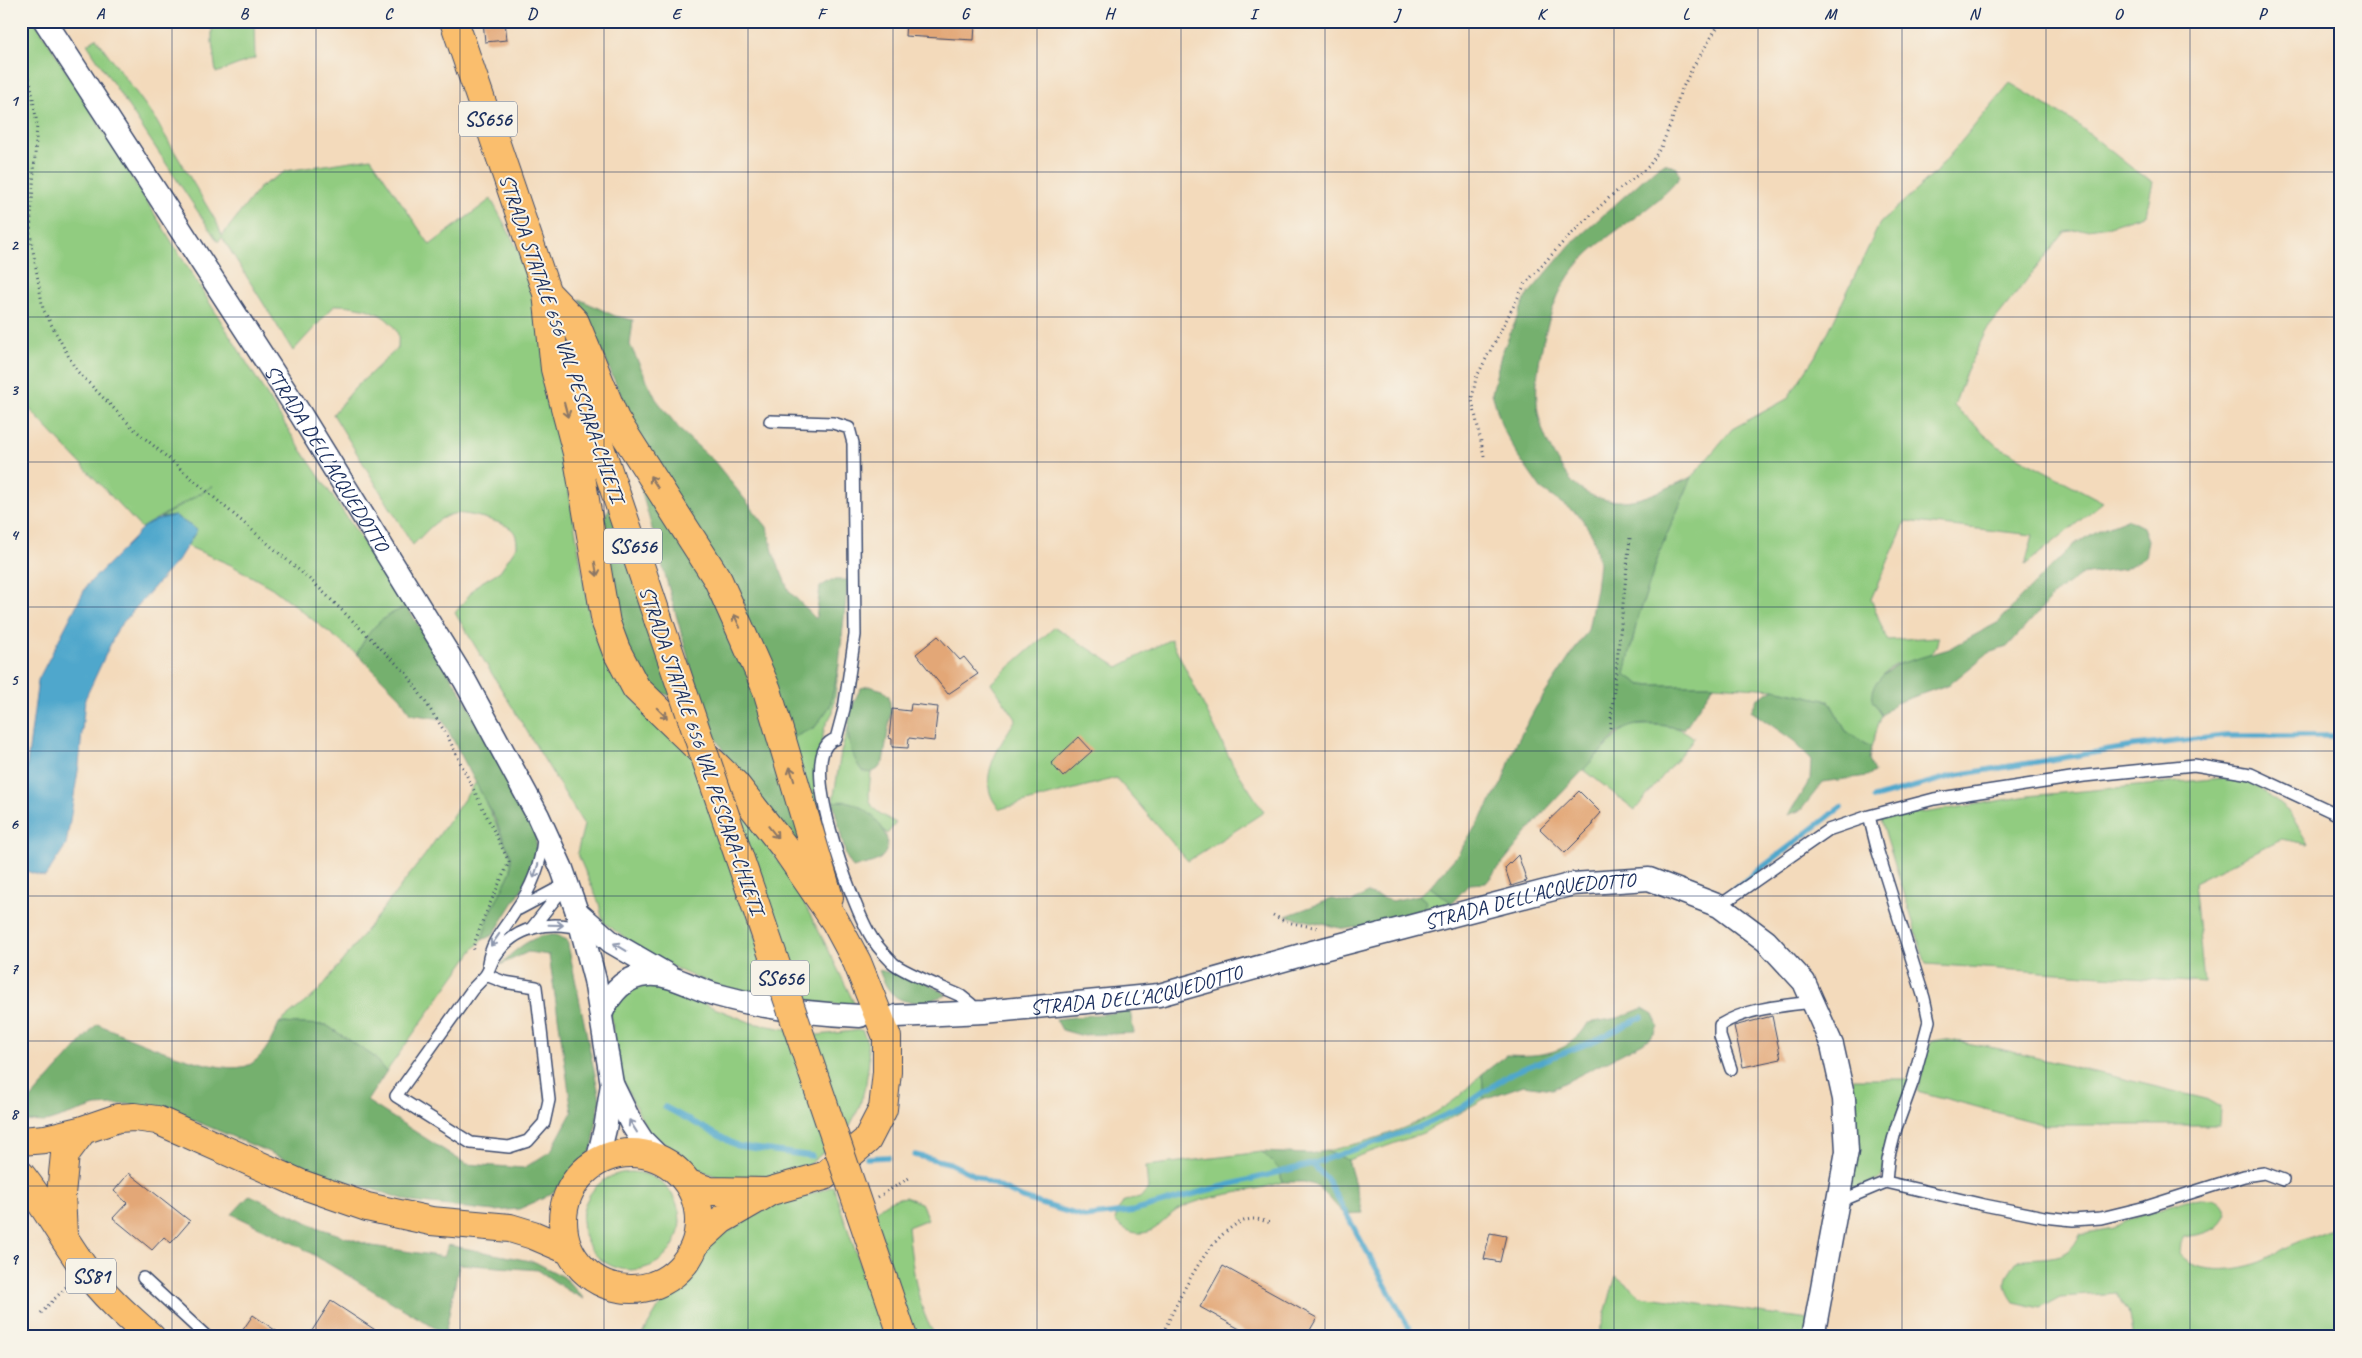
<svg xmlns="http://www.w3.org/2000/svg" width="2362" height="1358" viewBox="0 0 2362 1358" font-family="Caveat,sans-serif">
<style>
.green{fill:#91cc80;stroke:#567e6f}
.forest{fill:#74b06e;stroke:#487066}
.water{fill:#50a7cc;stroke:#366b95}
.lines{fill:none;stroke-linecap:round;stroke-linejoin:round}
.stream{stroke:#50a7cc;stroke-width:5.5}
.building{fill:#e3a777}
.lane-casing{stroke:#3b496c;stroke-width:14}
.street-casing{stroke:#3b496c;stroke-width:25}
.primary-casing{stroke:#3b496c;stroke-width:30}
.highway-casing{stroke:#3b496c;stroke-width:30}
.path{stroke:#3b496c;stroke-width:3;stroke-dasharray:1 4;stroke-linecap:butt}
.lane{stroke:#fff;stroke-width:11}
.street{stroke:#fff;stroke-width:22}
.primary{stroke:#fabe6d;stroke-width:28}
.highway{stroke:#fabe6d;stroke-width:28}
.highway-bridge-casing{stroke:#3b496c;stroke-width:30;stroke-linecap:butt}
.highway-bridge{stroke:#fabe6d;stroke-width:28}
.oneway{stroke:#8a7666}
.oneway2{stroke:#8d97ae}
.grid{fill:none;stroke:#1b2f5e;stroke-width:1;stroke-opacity:0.55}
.labels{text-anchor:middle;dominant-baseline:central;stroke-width:4;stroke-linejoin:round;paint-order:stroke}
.shield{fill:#f7f3e8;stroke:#5d6a87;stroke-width:1}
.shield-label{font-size:20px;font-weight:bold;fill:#1b2f5e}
.street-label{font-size:21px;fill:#1b2f5e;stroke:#f7f3e8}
.neatline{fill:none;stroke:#1b2f5e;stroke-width:2}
.grid-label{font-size:16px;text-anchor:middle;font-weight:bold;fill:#1b2f5e}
</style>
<rect width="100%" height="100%" fill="#f7f3e8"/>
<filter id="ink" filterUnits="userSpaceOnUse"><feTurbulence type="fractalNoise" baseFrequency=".02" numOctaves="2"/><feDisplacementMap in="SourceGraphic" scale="10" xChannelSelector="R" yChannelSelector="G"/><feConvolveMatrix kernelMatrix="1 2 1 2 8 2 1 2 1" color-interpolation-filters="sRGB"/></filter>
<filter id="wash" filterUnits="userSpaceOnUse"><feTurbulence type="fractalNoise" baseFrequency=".0096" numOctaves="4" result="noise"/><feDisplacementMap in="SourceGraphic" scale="20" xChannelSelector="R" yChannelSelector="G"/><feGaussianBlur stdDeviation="1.12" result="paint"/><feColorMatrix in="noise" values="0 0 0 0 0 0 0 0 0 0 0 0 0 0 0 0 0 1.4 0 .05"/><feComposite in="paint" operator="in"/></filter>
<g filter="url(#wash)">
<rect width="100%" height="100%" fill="#f3dabb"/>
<path class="green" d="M 21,21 L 35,21 L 294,439 L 407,607 C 381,616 369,629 357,654 L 272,588 L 231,565 L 187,546 L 197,530 L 175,516 L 160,518 L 213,486 L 141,528 L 21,400 Z
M 212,21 L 254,21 L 255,58 L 216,73 L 212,42 Z
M 96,38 L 154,117 L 217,223 L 222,236 L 260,187 L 286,171 L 371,158 L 430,245 L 491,199 L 520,253 L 539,312 L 590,618 L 628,695 L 689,746 L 777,997 C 755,992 731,990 710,983 C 670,969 637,947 603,922 L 599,903 L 577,853 L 584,825 L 455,613 L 477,585 L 500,571 L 517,546 C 517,539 516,532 510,528 C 502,522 463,511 453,514 C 436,518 425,533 413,545 L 333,414 L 355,388 L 398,348 C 398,343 399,336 397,332 C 386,310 356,305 335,305 L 293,351 L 222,237 L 218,242 L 87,44 Z
M 2010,83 L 2077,124 L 2132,168 L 2153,182 L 2146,214 L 2110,226 L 2065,232 L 1986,331 L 1966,372 L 1954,406 L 1998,446 L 2103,502 L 2025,565 L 2033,535 L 1906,521 L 1871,599 L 1887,640 L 1938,637 C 1937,670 1899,653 1884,674 C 1879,682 1876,692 1872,700 L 1882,715 L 1871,747 L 1846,731 L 1829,701 L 1774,689 L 1714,685 L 1641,685 L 1625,674 L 1637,621 L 1661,548 L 1692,477 L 1732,429 L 1787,399 L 1820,349 L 1880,223 L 1935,173 Z
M 1055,627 L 1118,667 L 1171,639 L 1232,763 L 1264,812 L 1188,861 L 1116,778 L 1000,809 C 973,782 1000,745 1016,719 L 991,683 Z
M 839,664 L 833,712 L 825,726 L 819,753 L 818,791 L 822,829 L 792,738 L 815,727 L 830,706 Z
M 1643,725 C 1662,725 1679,725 1694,738 L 1635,810 L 1583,769 L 1627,726 Z
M 848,727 L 848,740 L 862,771 L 871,773 C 867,805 867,807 896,823 L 887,834 C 870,813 861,802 833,802 L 841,752 Z
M 2234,777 L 2260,788 L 2290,813 L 2308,844 L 2281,839 L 2194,882 L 2204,983 L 1926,964 L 1880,816 L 1929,812 L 2028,796 Z
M 476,782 L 511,856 L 511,871 L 489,916 L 482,940 L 473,950 L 386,1072 L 373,1056 L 326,1025 L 279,1023 L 318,992 L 425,855 Z
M 727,789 L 793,882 L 828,949 L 856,1007 L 801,1000 Z
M 1430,887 L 1452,903 L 1424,909 L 1427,902 L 1419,895 Z
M 652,983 L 752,1023 L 818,1035 L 862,1030 L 867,1041 L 869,1060 L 866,1083 L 859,1108 L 846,1133 L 810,1164 L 790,1172 L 752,1180 L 730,1181 L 707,1173 L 690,1164 L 678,1151 L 649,1134 L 619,1073 L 610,1009 L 617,995 Z
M 1944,1039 L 2000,1049 L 2206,1099 L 2220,1107 L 2219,1125 L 2045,1125 L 1917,1091 L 1930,1042 Z
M 1482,1074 L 1484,1099 L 1423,1133 L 1348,1160 L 1326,1151 C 1369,1142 1422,1126 1457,1098 C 1465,1091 1473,1082 1482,1074 Z
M 1853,1079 L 1910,1079 L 1881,1178 L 1844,1193 L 1853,1131 Z
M 1262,1152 L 1280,1170 L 1282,1182 C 1249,1194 1207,1193 1177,1210 C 1166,1217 1156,1233 1142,1233 C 1131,1234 1122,1228 1115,1221 L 1117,1212 L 1124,1201 L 1140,1198 L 1148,1189 L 1146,1166 Z
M582 1221a49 49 0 1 1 98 0a49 49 0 1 1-98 0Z
M 833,1186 L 885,1337 L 790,1337 L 786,1333 L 783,1337 L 641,1337 L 658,1308 L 712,1242 L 763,1210 L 782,1201 L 803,1197 Z
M 905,1197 L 921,1203 L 928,1219 L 908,1227 C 911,1256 917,1314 937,1337 L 915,1337 L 874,1214 C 883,1203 891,1199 905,1197 Z
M 2200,1198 C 2215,1199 2222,1199 2227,1214 C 2217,1233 2203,1234 2184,1237 L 2180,1243 L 2179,1254 C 2197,1278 2247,1270 2270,1258 C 2275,1255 2278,1251 2283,1249 C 2302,1240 2322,1233 2341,1225 L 2341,1337 L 2133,1337 L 2128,1311 L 2116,1293 L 2061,1297 L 2041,1308 L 2014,1302 C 2001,1284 2005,1276 2018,1260 C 2043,1256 2069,1263 2080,1234 L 2113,1228 L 2131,1219 L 2186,1200 Z
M 1616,1276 L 1641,1296 L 1809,1319 L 1807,1337 L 1598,1337 Z"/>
<path class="forest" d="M 1665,163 L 1677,168 L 1680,177 C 1647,219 1591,236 1564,284 C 1548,311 1534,370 1537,401 C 1538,429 1555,462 1573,483 C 1583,494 1603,501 1618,501 C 1643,502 1670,486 1692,477 L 1661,548 L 1637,621 L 1625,674 L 1641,685 L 1714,685 L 1684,729 C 1662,725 1636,719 1618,733 L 1543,813 L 1486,883 L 1469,884 L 1452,903 L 1430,887 L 1458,854 L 1479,821 L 1502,783 L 1515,746 L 1536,707 L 1588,630 L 1596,589 L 1599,563 L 1593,536 L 1580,516 L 1541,489 L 1518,456 L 1502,427 L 1492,393 L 1501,355 L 1526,297 L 1571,244 L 1656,168 Z
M 579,299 L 615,316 L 633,320 L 630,345 L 656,399 L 681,431 L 714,461 L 767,527 L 774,555 L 789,591 L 816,619 L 820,587 L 831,580 L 848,580 L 839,664 L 830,706 L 815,727 L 792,738 L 632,421 Z
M 639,482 L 669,518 L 738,641 L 814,874 L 756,802 L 707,725 Z
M 610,508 L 674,697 L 656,691 L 639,674 L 614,613 L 601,521 Z
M 2127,519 L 2143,527 L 2148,540 L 2145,557 L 2125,569 L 2080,575 L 2055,594 L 2007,647 L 1988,653 L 1950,684 L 1896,703 L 1882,715 L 1872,700 L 1874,686 L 1884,674 L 1899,664 L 1949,649 L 1999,622 L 2021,597 L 2073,545 L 2099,530 Z
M 407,607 L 463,695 L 536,833 L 536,855 L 522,889 L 493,935 L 482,940 L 489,916 L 511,871 L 511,856 L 495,819 L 442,719 L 410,714 L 401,698 L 357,654 C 369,629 381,616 407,607 Z
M 869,686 L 883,690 L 889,696 L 891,713 L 883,762 L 878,769 L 871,773 L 862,771 C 843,745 845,715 861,688 Z
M 1774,689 L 1829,701 L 1846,731 L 1871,747 L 1869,760 L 1874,772 L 1867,776 L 1823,782 L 1801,810 L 1788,815 L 1810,780 L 1811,760 L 1794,741 L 1751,711 L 1757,699 Z
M 833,802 C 838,801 844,801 849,802 C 868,806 900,838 882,857 C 877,863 861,865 853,868 L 846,856 Z
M 1367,893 L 1392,901 L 1419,895 L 1427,902 L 1424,909 L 1375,924 L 1345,929 L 1286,916 L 1332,899 L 1351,903 Z
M 545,935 L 556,935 L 567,940 L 600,1099 L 593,1145 L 586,1162 L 569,1182 L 544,1198 L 519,1209 L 494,1211 L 413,1202 L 311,1170 L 193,1120 L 128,1104 L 96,1106 L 46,1122 L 21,1121 L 21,1110 L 97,1024 C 127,1036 223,1081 251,1064 C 266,1054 272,1039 279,1023 L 326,1025 L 373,1056 L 386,1072 L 367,1101 L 466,1164 L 524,1168 L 551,1151 L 572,1112 L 549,955 L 528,952 L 500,965 C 514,951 526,940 545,935 Z
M 879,970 L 922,980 L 947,995 C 912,1006 892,1008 879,970 Z
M 1643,1008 L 1653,1014 L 1658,1026 L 1655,1033 L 1643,1043 L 1552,1089 L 1524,1085 L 1484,1099 L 1482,1074 L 1507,1055 C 1539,1057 1571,1054 1588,1023 L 1618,1018 Z
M 1130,1011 L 1134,1033 L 1080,1035 L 1062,1030 L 1056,1019 Z
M 1326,1151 L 1348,1160 L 1363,1213 L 1344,1214 L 1318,1186 L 1304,1182 L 1282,1182 L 1280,1170 L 1262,1152 L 1309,1154 Z
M 250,1195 L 319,1228 L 372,1246 L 444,1257 L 448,1245 L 535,1262 L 564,1277 L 584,1299 L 567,1290 L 538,1270 L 459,1264 L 445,1334 L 299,1246 L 232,1214 Z"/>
<path class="water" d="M 175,516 L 197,530 L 178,560 L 118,628 L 85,699 L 79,765 L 66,845 L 45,877 L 26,871 L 21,857 L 21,811 L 38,680 L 87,585 L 135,537 C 144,522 159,518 175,516 Z"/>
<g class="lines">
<path class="stream" d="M 1874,798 L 1956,775 L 2135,746 L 2226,736 L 2341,736
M 1734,889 L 1841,807
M 665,1107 L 738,1146 L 812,1156
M 915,1155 L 949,1163 L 1023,1198 L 1084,1217 L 1134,1211 L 1204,1191 L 1312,1164 L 1419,1127 L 1461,1108 L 1512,1073 L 1594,1041 L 1642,1017
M 867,1158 L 888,1157
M 1312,1164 L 1327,1179 L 1414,1337"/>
</g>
<g id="blocks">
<path class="building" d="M 483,21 L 505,21 L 507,40 L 485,42 Z
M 906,21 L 975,25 L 974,40 L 905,36 Z
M 938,636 L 960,660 L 964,657 L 978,674 L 948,694 L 916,654 Z
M 911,704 L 938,707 L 934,741 L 909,738 L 908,748 L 892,747 L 892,739 L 889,738 L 892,709 L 910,711 Z
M 1079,737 L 1092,751 L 1063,777 L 1051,763 Z
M 1579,791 L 1601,813 L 1592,823 L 1593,825 L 1565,853 L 1540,829 Z
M 1518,855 L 1527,881 L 1511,886 L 1505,868 Z
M 1772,1016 L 1781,1059 L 1743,1067 L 1734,1026 Z
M 129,1173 L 190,1221 L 171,1243 L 164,1237 L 152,1250 L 113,1218 L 127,1203 L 114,1191 Z
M 1490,1233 L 1506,1236 L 1500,1262 L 1484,1259 Z
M 1223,1266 L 1317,1318 L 1306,1337 L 1254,1337 L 1200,1307 Z
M 331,1301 L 386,1337 L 308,1337 Z
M 253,1315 L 285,1337 L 238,1337 Z"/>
</g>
</g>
<g filter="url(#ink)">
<use href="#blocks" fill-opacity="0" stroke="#3b496c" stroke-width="1"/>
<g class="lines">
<defs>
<path id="lane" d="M 770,421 L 833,423 L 849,428 L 853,443 L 855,635 L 844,709 L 836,739 C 792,750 854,907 869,933 C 874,943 885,955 893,963 C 903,972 946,989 961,996 L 971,1004 L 974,1013
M 1869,816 L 1878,852 L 1924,998 L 1929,1021 L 1913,1081 L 1896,1128 L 1888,1160 L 1886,1182
M 1719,906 L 1828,830 L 1869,816 L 1934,799 L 2084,776 L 2194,765 L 2251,774 L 2341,816
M 519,909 L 564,885
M 531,929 L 567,884
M 488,963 C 492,939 504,930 516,910 C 531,889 541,864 543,839
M 486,975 L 504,982 L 536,987 L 549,1100 L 544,1123 L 528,1141 L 509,1147 L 471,1143 L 396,1096 L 472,990 C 476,985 481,981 485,976 C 490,970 491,961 496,955 C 515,926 550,920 582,929
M 1731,1069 L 1720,1036 L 1720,1025 C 1748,1008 1780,1006 1813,1002
M 1836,1203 L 1886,1182 L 1984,1205 L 2044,1217 L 2073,1220 L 2101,1218 L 2146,1207 L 2244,1176 L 2264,1173 L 2283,1180
M 143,1278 L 207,1337"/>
<g id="street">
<path id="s1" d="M 45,21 L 301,415 L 465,681 L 538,816 L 562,869 L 577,912 L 595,980 L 612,1084 L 631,1123 L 642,1140 L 664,1162"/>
<path d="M 577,912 L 611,942 L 668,975"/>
<path d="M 601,1014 C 610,994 624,976 648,975 C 672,973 694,989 717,995 C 763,1008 811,1014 860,1016"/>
<path id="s2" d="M 897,1016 L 984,1012 L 1159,995 L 1312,952 L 1573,884 L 1649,879 L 1719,906 L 1766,941 L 1804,982 L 1832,1045 L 1844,1099 L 1847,1151 L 1813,1337"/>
<path d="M 597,1162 L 605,1129 L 612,1084"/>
</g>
<path id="primary" d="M 21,1141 L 45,1139 L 83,1130 L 118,1118 L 134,1117 L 157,1120 L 301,1184 L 367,1207 L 431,1221 L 510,1228 L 533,1235 L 568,1250
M563 1221a68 68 0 1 1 136 0a68 68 0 1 1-136 0Z
M 21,1175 C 44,1204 62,1237 84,1268 C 102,1294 127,1316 151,1337
M 63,1235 L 61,1194 L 65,1154 L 83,1130"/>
<path id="highway" d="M 454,21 L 553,311
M 547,293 L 555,369 L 577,453 L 606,623 L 616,650 L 636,688 L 735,784 L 785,848 L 835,921 L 857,962 L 887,1037 L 887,1072 L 883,1109 L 867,1140 L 824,1176 L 771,1191 L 721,1220 L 697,1242
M 547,293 L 575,322 L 615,419 L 718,580 L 741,631 L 767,690 L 829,898
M 570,358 L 658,619
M 689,1184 L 710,1191 L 767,1192"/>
</defs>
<use href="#lane" class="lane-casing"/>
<use href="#street" class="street-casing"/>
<use href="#primary" class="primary-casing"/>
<use href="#highway" class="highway-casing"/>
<path class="path" d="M 21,66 L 30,80 L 37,124 L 30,233 L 43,309 L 76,370 L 134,429 L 314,583 L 407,674 L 447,735 L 509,862 L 484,917 L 473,947 L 475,952
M 1484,456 L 1472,399 L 1476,378 L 1525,284 L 1566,239 L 1611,196 L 1649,166 L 1661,147 L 1671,123 L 1680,93 L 1693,67 L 1721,21
M 1610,728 L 1630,538
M 1273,915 L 1286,922 L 1318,928
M 878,1197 L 909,1178
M 41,1313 L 68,1285
M 1161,1337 C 1177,1304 1212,1219 1255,1219 C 1260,1219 1266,1222 1271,1223"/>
<use href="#lane" class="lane"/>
<use href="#street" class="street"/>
<use href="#primary" class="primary"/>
<use href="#highway" class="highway"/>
<defs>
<path id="highway-bridge" d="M 658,619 L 903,1337"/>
</defs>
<use href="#highway-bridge" class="highway-bridge-casing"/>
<use href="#highway-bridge" class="highway-bridge"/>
</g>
<defs><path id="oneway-shaft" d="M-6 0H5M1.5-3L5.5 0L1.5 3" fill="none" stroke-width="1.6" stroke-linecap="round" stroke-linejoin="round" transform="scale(1.25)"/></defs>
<g class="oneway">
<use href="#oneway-shaft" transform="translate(566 410) rotate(75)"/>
<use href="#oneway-shaft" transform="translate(654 482) rotate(-123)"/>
<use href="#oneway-shaft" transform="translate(596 569) rotate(80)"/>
<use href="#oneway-shaft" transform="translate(737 621) rotate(-115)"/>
<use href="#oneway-shaft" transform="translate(662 713) rotate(45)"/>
<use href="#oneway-shaft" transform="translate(792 774) rotate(-107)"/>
<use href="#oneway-shaft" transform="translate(773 832) rotate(51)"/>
</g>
<g class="oneway2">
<use href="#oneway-shaft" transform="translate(536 871) rotate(108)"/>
<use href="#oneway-shaft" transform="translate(556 925) rotate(1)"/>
<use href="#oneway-shaft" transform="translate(495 940) rotate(125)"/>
<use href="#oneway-shaft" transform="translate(620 947) rotate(-149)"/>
<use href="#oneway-shaft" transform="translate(633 1126) rotate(-122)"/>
</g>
</g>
<path class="grid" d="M 172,21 L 172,1337M 316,21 L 316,1337M 460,21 L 460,1337M 604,21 L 604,1337M 748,21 L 748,1337M 893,21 L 893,1337M 1037,21 L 1037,1337M 1181,21 L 1181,1337M 1325,21 L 1325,1337M 1469,21 L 1469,1337M 1614,21 L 1614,1337M 1758,21 L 1758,1337M 1902,21 L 1902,1337M 2046,21 L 2046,1337M 2190,21 L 2190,1337M 21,172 L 2341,172M 21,317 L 2341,317M 21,462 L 2341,462M 21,607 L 2341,607M 21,751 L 2341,751M 21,896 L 2341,896M 21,1041 L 2341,1041M 21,1186 L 2341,1186"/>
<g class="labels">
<g class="shield">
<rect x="459" y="101.5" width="58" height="35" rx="4"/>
<rect x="604" y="528.5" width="58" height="35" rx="4"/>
<rect x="751" y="960.5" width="58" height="35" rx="4"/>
<rect x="66" y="1258.5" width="50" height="35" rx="4"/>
</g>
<g class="shield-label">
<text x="488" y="119">SS656</text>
<text x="633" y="546">SS656</text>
<text x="780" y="978">SS656</text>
<text x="91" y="1276">SS81</text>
</g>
<g class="street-label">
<text transform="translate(562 338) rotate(71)">STRADA STATALE 656 VAL PESCARA-CHIETI</text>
<text stroke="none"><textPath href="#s1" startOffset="520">STRADA DELL'ACQUEDOTTO</textPath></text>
<text transform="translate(702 750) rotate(71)">STRADA STATALE 656 VAL PESCARA-CHIETI</text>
<text stroke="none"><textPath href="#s2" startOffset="646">STRADA DELL'ACQUEDOTTO</textPath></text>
<text stroke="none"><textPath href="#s2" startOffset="241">STRADA DELL'ACQUEDOTTO</textPath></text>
</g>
</g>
<rect width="2362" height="1358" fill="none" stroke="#f7f3e8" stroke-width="55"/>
<rect x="28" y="28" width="2306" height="1302" class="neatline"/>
<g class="grid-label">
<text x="100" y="19">A</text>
<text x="244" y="19">B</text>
<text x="388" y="19">C</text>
<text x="532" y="19">D</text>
<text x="676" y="19">E</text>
<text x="821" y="19">F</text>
<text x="965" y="19">G</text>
<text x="1109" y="19">H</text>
<text x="1253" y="19">I</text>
<text x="1397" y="19">J</text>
<text x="1541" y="19">K</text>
<text x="1686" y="19">L</text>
<text x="1830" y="19">M</text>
<text x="1974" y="19">N</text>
<text x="2118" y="19">O</text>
<text x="2262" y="19">P</text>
<text x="14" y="106">1</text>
<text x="14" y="250">2</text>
<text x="14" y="395">3</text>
<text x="14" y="540">4</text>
<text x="14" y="685">5</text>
<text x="14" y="829">6</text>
<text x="14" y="974">7</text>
<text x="14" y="1119">8</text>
<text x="14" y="1264">9</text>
</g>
</svg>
